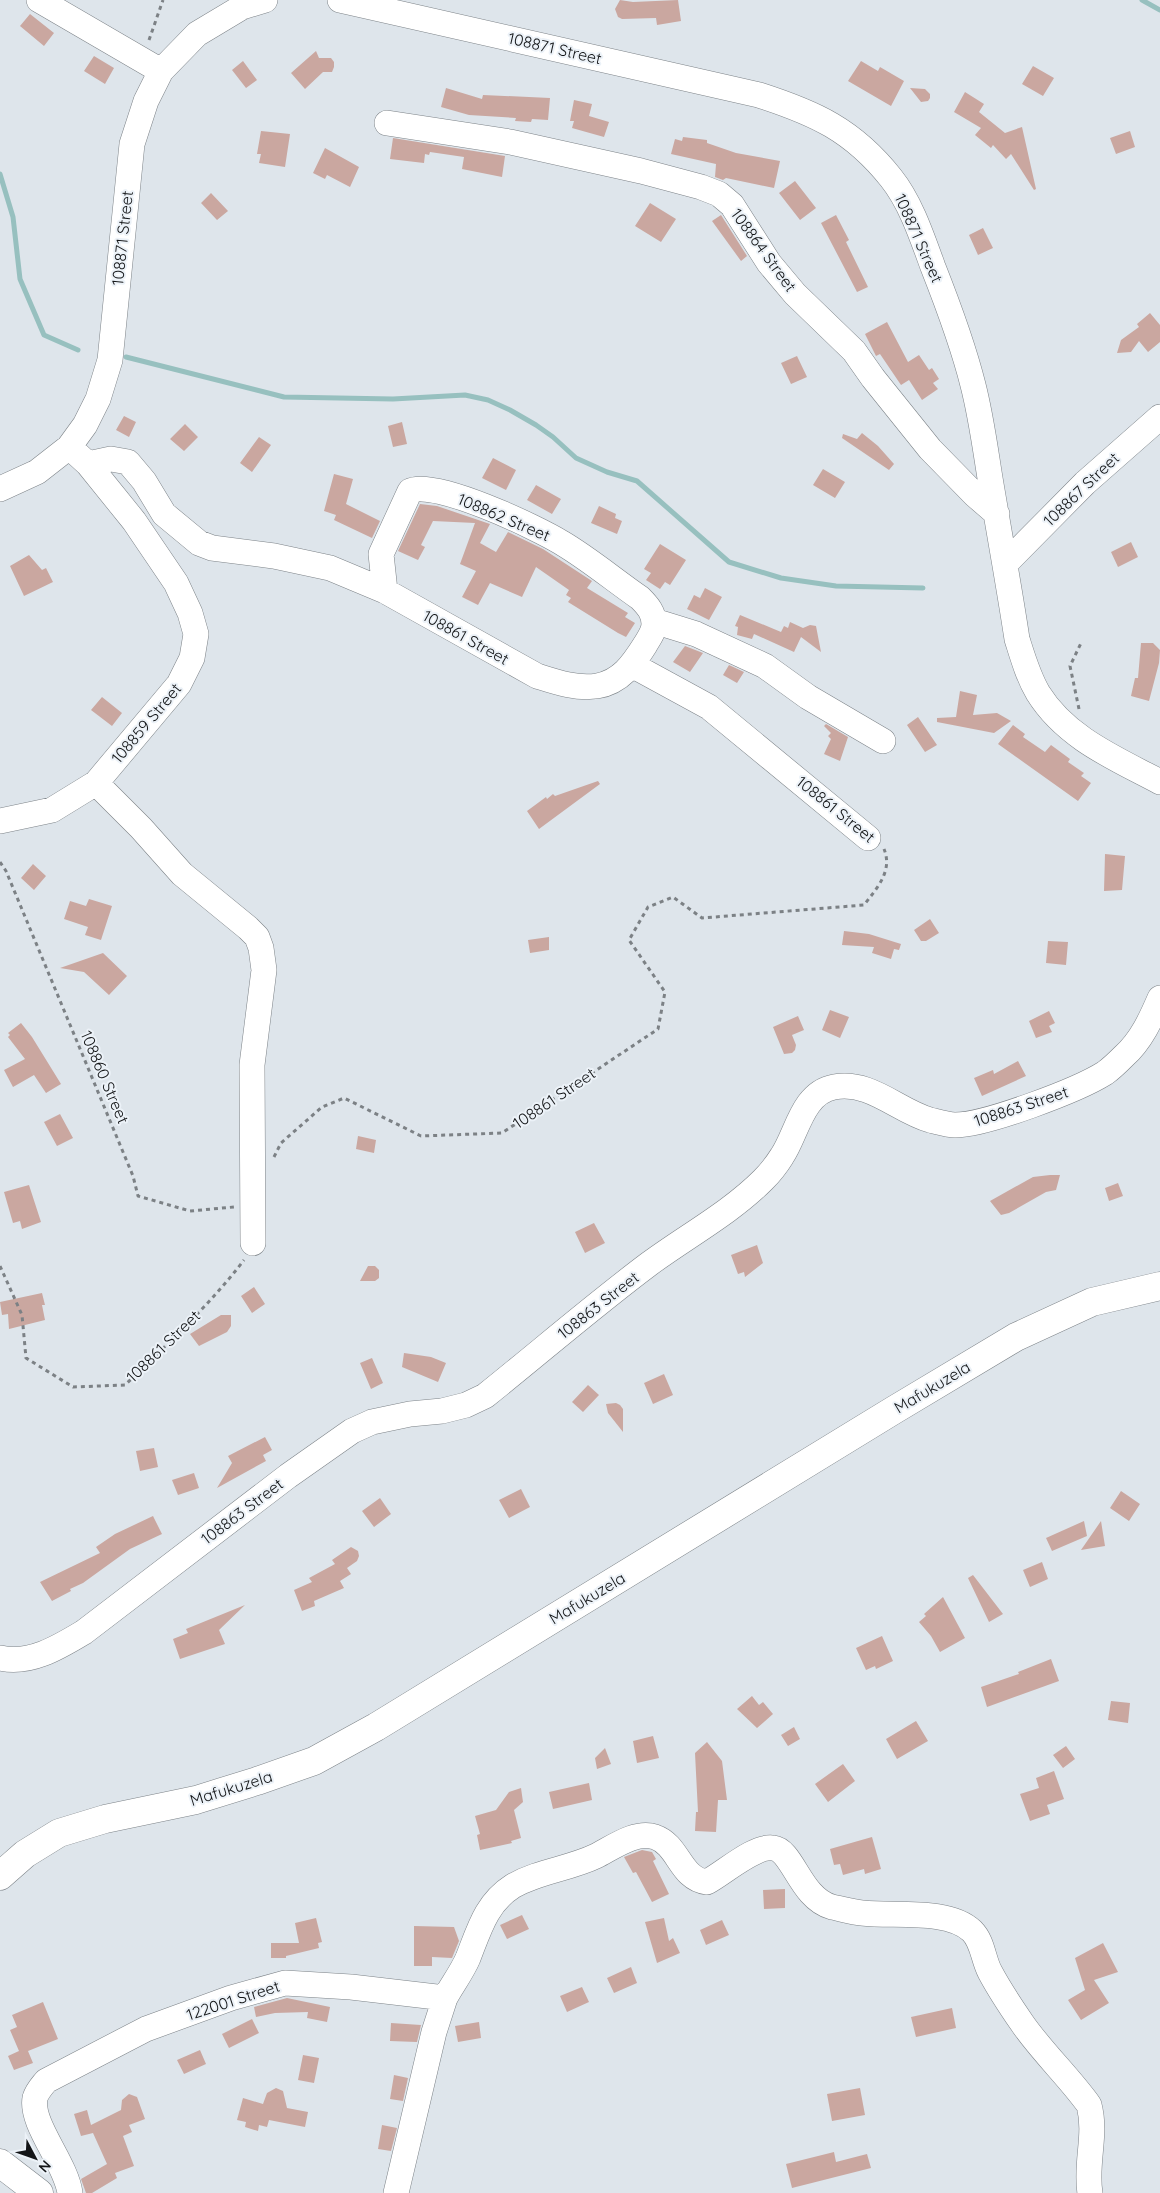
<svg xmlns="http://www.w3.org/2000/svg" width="1160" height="2193" viewBox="0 0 1160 2193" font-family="Quicksand,sans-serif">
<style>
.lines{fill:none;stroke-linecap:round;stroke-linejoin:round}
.stream{stroke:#97c0bf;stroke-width:5}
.building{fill:#caa7a0}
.minor-casing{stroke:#7d8388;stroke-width:26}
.major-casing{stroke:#7d8388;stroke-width:29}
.path{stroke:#7c8185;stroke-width:3;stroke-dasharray:4 4;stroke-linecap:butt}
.minor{stroke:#fff;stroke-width:25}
.major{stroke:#fff;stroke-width:28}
.labels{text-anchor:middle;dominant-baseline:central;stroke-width:4;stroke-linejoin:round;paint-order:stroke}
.street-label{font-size:16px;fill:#131517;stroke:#ecf2f8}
</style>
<rect width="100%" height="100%" fill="#dee5eb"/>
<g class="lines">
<path class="stream" d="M 1142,0 L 1160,10
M 0,174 L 13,217 L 20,279 L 44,335 L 78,350
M 126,357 L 284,397 L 393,399 L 465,395 L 488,400 L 510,410 L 536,425 L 553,437 L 576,458 L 607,472 L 637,481 L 729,562 L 781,578 L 836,586 L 923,588"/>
</g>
<path class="building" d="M 620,0 L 633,2 L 678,0 L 681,21 L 657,25 L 656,18 L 622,19 L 618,17 L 615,9 Z
M 30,14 L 54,33 L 44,46 L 20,26 Z
M 316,51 L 319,58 L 331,58 L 334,62 L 334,67 L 332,72 L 323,72 L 305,89 L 291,73 Z
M 94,56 L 114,68 L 105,84 L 84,71 Z
M 243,61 L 257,80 L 246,88 L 232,70 Z
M 861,61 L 878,71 L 880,67 L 904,81 L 891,106 L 848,81 Z
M 1033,66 L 1054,78 L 1043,96 L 1022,84 Z
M 446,88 L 482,99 L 483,95 L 550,98 L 548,120 L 532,119 L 531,122 L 515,121 L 516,118 L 469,115 L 441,107 Z
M 910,88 L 925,89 L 930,94 L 930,98 L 928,101 L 921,102 Z
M 965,92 L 984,104 L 979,112 L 1005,133 L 1022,127 L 1036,189 L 1034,190 L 1011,154 L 1006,159 L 993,145 L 991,148 L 975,135 L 981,128 L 954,112 Z
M 574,100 L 592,104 L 589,116 L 609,122 L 604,137 L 572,128 L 574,121 L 570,121 Z
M 261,131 L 290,134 L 285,167 L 259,163 L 261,154 L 257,154 Z
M 1130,131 L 1135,147 L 1116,154 L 1110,138 Z
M 683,137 L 707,140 L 707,143 L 736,153 L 780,161 L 774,188 L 726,178 L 723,180 L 715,177 L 716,164 L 671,154 L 675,139 L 682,141 Z
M 393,138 L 505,156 L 502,177 L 462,169 L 464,157 L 430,152 L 429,155 L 425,154 L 424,163 L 390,159 Z
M 325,148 L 359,167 L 350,187 L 327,175 L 325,179 L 313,173 Z
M 795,181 L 816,208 L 800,220 L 779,193 Z
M 211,193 L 228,211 L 217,220 L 201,203 Z
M 650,203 L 676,219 L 661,242 L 635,226 Z
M 721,215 L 747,256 L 741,261 L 712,221 Z
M 836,215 L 849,240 L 846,242 L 868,287 L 857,292 L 821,223 Z
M 983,228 L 993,248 L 978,255 L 969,235 Z
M 1150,313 L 1160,325 L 1160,342 L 1148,352 L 1139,341 L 1131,352 L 1117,353 L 1121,340 L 1139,327 L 1137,324 Z
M 887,322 L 908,362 L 919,355 L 929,370 L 932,368 L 939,379 L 933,383 L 938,389 L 922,400 L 909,380 L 901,385 L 880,354 L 876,356 L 865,334 Z
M 797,356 L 807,377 L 791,384 L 781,363 Z
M 124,416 L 136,422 L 129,437 L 116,430 Z
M 402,422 L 407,444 L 393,447 L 388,426 Z
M 185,424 L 198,437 L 184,451 L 170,439 Z
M 862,433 L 878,446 L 894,464 L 889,470 L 842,438 L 843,434 L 857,439 Z
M 259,437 L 271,445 L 252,472 L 240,463 Z
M 493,458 L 516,470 L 506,490 L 482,478 Z
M 823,469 L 845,482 L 835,498 L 813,485 Z
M 334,474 L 353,479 L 346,504 L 380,521 L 372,538 L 334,520 L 336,515 L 324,511 Z
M 536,485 L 561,499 L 552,514 L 527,500 Z
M 420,504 L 437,506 L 490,524 L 480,543 L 496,552 L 508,532 L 543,549 L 592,581 L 587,588 L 628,613 L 625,617 L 635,623 L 626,637 L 618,633 L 568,602 L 571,598 L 566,595 L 569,590 L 536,567 L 522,597 L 490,583 L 478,605 L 462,597 L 476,571 L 460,564 L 475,523 L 433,521 L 421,545 L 425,547 L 418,560 L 398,551 Z
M 599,506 L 616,514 L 615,518 L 622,521 L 617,534 L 591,523 Z
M 1131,542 L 1138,557 L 1118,567 L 1111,552 Z
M 660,544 L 686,560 L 670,585 L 665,582 L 660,589 L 646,580 L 651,573 L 644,569 Z
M 29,555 L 42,570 L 46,568 L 53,582 L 24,596 L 10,566 Z
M 705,588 L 722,597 L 709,620 L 687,609 L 694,595 L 700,598 Z
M 740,615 L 781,632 L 784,626 L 788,628 L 790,622 L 803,628 L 810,625 L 816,626 L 821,652 L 801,637 L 794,652 L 754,634 L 752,639 L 737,635 L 738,627 L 735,626 Z
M 1141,643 L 1153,643 L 1160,650 L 1159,663 L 1149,701 L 1131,696 L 1135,678 L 1138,678 Z
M 685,646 L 703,653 L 690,672 L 673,662 Z
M 729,665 L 744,672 L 737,683 L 723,675 Z
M 960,691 L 977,695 L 973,715 L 997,713 L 1011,721 L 994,733 L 937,722 L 937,718 L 956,717 Z
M 102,697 L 122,713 L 112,726 L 91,710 Z
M 918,717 L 937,745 L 925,752 L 907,725 Z
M 826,724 L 848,737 L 840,761 L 824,754 L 831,739 L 828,736 L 831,733 L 824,726 Z
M 1013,725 L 1025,734 L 1023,737 L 1045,752 L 1051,745 L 1070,759 L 1068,762 L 1084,773 L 1081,776 L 1091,783 L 1078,801 L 998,744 Z
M 598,781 L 600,784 L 539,829 L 527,811 L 546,797 L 547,799 L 553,794 L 555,796 Z
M 1105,854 L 1125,856 L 1122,890 L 1104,891 Z
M 33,864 L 46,876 L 34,890 L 21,878 Z
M 89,899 L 112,906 L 101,940 L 85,935 L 88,927 L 64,919 L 70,901 L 86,906 Z
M 930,919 L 939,933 L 926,941 L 921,941 L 914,930 Z
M 844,931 L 869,934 L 901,944 L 899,950 L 894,949 L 891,959 L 872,953 L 874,947 L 842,945 Z
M 549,937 L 549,950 L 530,953 L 528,940 Z
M 1048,941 L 1068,942 L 1066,965 L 1046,963 Z
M 103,953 L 127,976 L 109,995 L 84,972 L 60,968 Z
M 830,1010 L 849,1017 L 840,1038 L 822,1030 Z
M 1049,1011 L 1055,1023 L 1049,1026 L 1052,1032 L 1036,1038 L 1029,1021 Z
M 798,1016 L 804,1030 L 792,1035 L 796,1045 L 795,1050 L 792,1053 L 784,1054 L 773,1027 Z
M 21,1023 L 32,1037 L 61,1084 L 46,1093 L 34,1075 L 13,1087 L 4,1070 L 25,1059 L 8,1037 L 10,1035 L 8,1033 Z
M 1018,1061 L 1026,1076 L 982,1096 L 974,1078 L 993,1070 L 994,1074 Z
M 60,1114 L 73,1138 L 57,1146 L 44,1122 Z
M 358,1136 L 376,1140 L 374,1153 L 356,1149 Z
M 1050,1175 L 1060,1175 L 1056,1190 L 1046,1192 L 1009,1213 L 1001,1215 L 990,1201 L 1033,1177 Z
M 1118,1183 L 1123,1196 L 1109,1201 L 1105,1188 Z
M 29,1185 L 41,1222 L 22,1229 L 20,1221 L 13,1223 L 4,1192 Z
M 594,1223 L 605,1243 L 585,1253 L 575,1232 Z
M 757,1245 L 763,1263 L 745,1277 L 744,1272 L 738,1274 L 731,1255 Z
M 368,1266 L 375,1266 L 379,1270 L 379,1278 L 375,1281 L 360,1281 Z
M 254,1287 L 265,1304 L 252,1313 L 241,1296 Z
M 42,1293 L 45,1305 L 42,1305 L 45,1320 L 9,1329 L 8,1314 L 2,1315 L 0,1302 Z
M 221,1315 L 231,1315 L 231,1326 L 227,1332 L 199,1346 L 190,1334 Z
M 404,1353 L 431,1357 L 446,1363 L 438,1382 L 402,1367 Z
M 372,1358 L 383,1383 L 371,1389 L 360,1363 Z
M 664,1374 L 673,1395 L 653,1404 L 644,1383 Z
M 588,1385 L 599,1395 L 583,1412 L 572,1402 Z
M 616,1403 L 620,1405 L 623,1409 L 623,1432 L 608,1413 L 606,1404 Z
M 265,1437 L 272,1450 L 263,1455 L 266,1461 L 217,1488 L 232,1463 L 228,1456 Z
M 154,1448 L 158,1467 L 140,1471 L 136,1451 Z
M 194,1473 L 199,1488 L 178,1495 L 172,1480 Z
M 521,1489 L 530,1507 L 509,1518 L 499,1500 Z
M 1121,1491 L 1140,1504 L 1129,1521 L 1110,1508 Z
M 380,1498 L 391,1514 L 374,1527 L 362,1511 Z
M 153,1516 L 162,1534 L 130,1549 L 83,1583 L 70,1589 L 71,1591 L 52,1601 L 40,1582 L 100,1553 L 96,1547 L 115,1534 Z
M 1084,1521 L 1087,1536 L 1052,1551 L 1046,1538 Z
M 1101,1521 L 1105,1546 L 1081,1550 Z
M 351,1547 L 358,1551 L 359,1556 L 357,1561 L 347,1568 L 351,1574 L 340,1581 L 344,1588 L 314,1601 L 315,1606 L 302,1611 L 294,1590 L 312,1582 L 309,1578 L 335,1564 L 332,1560 Z
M 1042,1562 L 1048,1579 L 1030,1587 L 1023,1570 Z
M 973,1575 L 1003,1614 L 989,1622 L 968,1578 Z
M 943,1597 L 965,1638 L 940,1652 L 931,1636 L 919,1622 L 926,1616 L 924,1614 Z
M 245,1605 L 219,1630 L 225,1644 L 180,1659 L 173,1639 L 188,1633 L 186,1629 Z
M 882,1636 L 893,1661 L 876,1669 L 875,1666 L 866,1670 L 856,1648 Z
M 1051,1659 L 1059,1681 L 987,1707 L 981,1687 L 1019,1674 L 1018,1672 Z
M 752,1696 L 759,1705 L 763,1702 L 773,1714 L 757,1728 L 737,1709 Z
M 1111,1701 L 1130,1703 L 1128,1723 L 1108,1720 Z
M 916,1721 L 928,1741 L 897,1759 L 886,1739 Z
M 794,1727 L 800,1739 L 788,1746 L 781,1735 Z
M 653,1736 L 659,1758 L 637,1763 L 633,1741 Z
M 707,1742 L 722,1761 L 727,1800 L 718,1800 L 716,1832 L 695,1831 L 696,1812 L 698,1812 L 695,1753 Z
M 1066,1746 L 1075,1759 L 1063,1768 L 1053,1755 Z
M 605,1748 L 611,1764 L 597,1769 L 595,1758 Z
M 843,1764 L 855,1781 L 828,1802 L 815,1784 Z
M 1054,1771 L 1064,1799 L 1047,1805 L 1050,1814 L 1030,1821 L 1020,1794 L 1039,1788 L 1036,1778 Z
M 589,1783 L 592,1800 L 553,1809 L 549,1792 Z
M 521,1788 L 523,1802 L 514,1810 L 521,1838 L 511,1841 L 512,1843 L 480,1850 L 477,1835 L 480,1834 L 475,1816 L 496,1810 L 509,1792 Z
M 872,1837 L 881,1869 L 865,1874 L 864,1869 L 843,1875 L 840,1864 L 834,1865 L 830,1849 Z
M 642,1850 L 652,1852 L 656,1859 L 653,1861 L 669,1894 L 652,1902 L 636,1872 L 633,1873 L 624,1857 Z
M 785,1889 L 785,1908 L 764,1909 L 763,1890 Z
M 522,1915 L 529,1929 L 507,1939 L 500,1925 Z
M 316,1918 L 322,1942 L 318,1943 L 319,1948 L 286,1956 L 286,1958 L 271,1958 L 271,1943 L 299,1943 L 295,1923 Z
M 664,1918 L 669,1941 L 673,1938 L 680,1953 L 657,1963 L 645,1922 Z
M 722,1920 L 729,1935 L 706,1945 L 700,1930 Z
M 414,1926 L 454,1927 L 459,1941 L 452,1958 L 432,1957 L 432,1966 L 414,1966 Z
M 1103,1943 L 1118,1972 L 1094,1980 L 1109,2003 L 1081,2020 L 1068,2000 L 1085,1990 L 1075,1958 Z
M 631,1967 L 637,1983 L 614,1993 L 607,1978 Z
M 582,1987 L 589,2002 L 567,2012 L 560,1996 Z
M 287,1998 L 330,2007 L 327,2022 L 307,2018 L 308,2012 L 275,2013 L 256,2017 L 254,2007 Z
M 43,2002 L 58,2039 L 28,2051 L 33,2063 L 14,2070 L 8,2056 L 19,2051 L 10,2030 L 17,2027 L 12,2015 Z
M 952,2008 L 956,2028 L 916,2037 L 911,2017 Z
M 252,2019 L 259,2033 L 229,2048 L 222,2034 Z
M 479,2022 L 481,2038 L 458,2042 L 455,2026 Z
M 391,2023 L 421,2025 L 417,2042 L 390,2041 Z
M 200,2050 L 206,2064 L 184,2074 L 177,2060 Z
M 303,2055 L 319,2058 L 314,2083 L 298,2080 Z
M 394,2075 L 408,2078 L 403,2101 L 390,2099 Z
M 276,2088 L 283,2091 L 287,2108 L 308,2112 L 305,2127 L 269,2120 L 267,2127 L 259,2125 L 258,2131 L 245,2127 L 246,2122 L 237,2120 L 243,2098 L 263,2104 L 267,2093 Z
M 860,2088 L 865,2115 L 832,2121 L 827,2094 Z
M 129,2094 L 137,2097 L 145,2119 L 129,2125 L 132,2132 L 123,2136 L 134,2166 L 115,2173 L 117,2178 L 92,2193 L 86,2193 L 81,2179 L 107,2164 L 93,2133 L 81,2136 L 74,2114 L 87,2110 L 91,2125 L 121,2110 L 122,2100 Z
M 382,2125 L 397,2128 L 391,2151 L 378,2149 Z
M 834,2152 L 836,2162 L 867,2154 L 871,2168 L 792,2188 L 786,2164 Z"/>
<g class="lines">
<defs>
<path id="minor" d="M 39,0 L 161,71
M 340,0 L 759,95 C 815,113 853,130 891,178 C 911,203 922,237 933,267 C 948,305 963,345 973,385 C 981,416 985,447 990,478 C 999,532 1009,586 1017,639 C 1023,658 1028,676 1038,693 C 1066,738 1115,758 1160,782
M 387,123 L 510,142 L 641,171 L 701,187 L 719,194 L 732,205 L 769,263 L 795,294 L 854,351 L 873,378 L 930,449 L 975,495 L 997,514
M 88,464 L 111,459 L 128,462 L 144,481 L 164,514 L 199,543 L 212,548 L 274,556 L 330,568 L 385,591 L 537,676 C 556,682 576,689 597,686 C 621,682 633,664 645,645 C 649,638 654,632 654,624 C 654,613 648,606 640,598 C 614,580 589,559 562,543 C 538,528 433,478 410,491 L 381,554 L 385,591
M 0,489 L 37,472 L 69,447 L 85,425 L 98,399 L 110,360 L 132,144 L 146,101 L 161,71 L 197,34 L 242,7 L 265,0
M 1005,564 L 1085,483 L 1160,417
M 654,621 L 696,634 L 765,666 L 808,697 L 883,741
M 632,665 L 709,707 L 868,838
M 96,783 L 141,828 L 182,874 L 248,928 L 257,937 L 261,948 L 264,970 L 252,1065 L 253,1243
M 0,821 L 52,810 L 96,783 L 179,684 L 192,658 L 196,634 L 190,613 L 176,583 L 134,521 L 88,464 L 77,454
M 0,1658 C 30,1665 59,1647 84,1632 L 288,1476 L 352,1431 L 372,1422 L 410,1414 L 442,1411 L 466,1405 L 485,1396 C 540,1352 593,1306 649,1264 C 687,1236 730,1213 763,1180 C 770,1173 777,1164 782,1156 C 797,1134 802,1093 834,1087 C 870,1080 898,1111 930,1120 C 938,1122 948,1125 955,1125 C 986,1125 1078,1090 1105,1073 C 1112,1068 1118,1062 1124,1056 C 1141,1041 1151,1019 1160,998
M 445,1998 C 452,1985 462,1972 468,1958 C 479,1930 486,1903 513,1886 C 539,1871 569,1869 596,1856 C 612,1848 636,1830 655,1837 C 679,1845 680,1879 707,1882 C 724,1873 755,1845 773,1848 C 793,1850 800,1898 832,1907 C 842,1909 852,1912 862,1913 C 893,1917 948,1908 972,1931 C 983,1942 983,1959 990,1972 C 999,1989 1011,2007 1022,2023 C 1042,2052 1069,2077 1089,2105 C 1097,2135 1085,2163 1090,2193
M 70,2193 C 66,2163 30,2124 35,2098 C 37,2091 42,2086 46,2081 L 146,2029 L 231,1998 L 285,1983 L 351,1987 L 445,1998 L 434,2032 L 396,2193"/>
<path id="major" d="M 0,1876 L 25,1854 L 59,1833 L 105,1819 L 196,1800 L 257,1781 L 314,1761 L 376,1727 L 894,1410 L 1016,1337 L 1092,1302 L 1160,1286
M 0,2163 L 39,2193"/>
</defs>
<use href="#minor" class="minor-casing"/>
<use href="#major" class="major-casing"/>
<path class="path" d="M 149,40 L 163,0
M 1079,709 L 1070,666 L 1082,641
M 0,862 L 6,871 L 133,1176 L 138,1196 L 190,1211 L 234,1207
M 274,1157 L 281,1143 L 322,1107 L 344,1098 L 421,1136 L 502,1133 L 658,1029 L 665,992 L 629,940 L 648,907 L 673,897 L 702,918 L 864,905 C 877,888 893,871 884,849
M 0,1266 L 22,1315 L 26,1358 L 73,1387 L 125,1385 C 166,1345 209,1306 244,1260"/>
<use href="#minor" class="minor"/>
<use href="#major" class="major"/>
</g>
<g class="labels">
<g class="street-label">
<text transform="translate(555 48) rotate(13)">108871 Street</text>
<text transform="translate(122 238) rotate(-84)">108871 Street</text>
<text transform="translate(919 238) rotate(66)">108871 Street</text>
<text transform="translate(764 250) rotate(54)">108864 Street</text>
<text transform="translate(1081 489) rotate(-44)">108867 Street</text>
<text transform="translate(504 517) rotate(23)">108862 Street</text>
<text transform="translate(466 637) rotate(29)">108861 Street</text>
<text transform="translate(146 723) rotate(-50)">108859 Street</text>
<text transform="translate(836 809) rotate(39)">108861 Street</text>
<text transform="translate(105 1077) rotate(67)">108860 Street</text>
<text transform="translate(554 1098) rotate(-34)">108861 Street</text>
<text transform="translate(1021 1106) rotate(-18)">108863 Street</text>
<text transform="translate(598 1305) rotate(-38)">108863 Street</text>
<text transform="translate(163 1346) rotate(-44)">108861 Street</text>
<text transform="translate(932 1387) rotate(-31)">Mafukuzela</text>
<text transform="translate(242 1511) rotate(-37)">108863 Street</text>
<text transform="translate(587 1598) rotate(-31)">Mafukuzela</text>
<text transform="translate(231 1788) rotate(-17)">Mafukuzela</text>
<text transform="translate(233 2000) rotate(-18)">122001 Street</text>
</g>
</g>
<g transform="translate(35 2158) rotate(131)" stroke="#ecf2f8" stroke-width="4" paint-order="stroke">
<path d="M0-4L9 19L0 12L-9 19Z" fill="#131517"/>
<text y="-8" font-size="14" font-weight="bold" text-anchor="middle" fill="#131517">N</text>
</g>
</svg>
